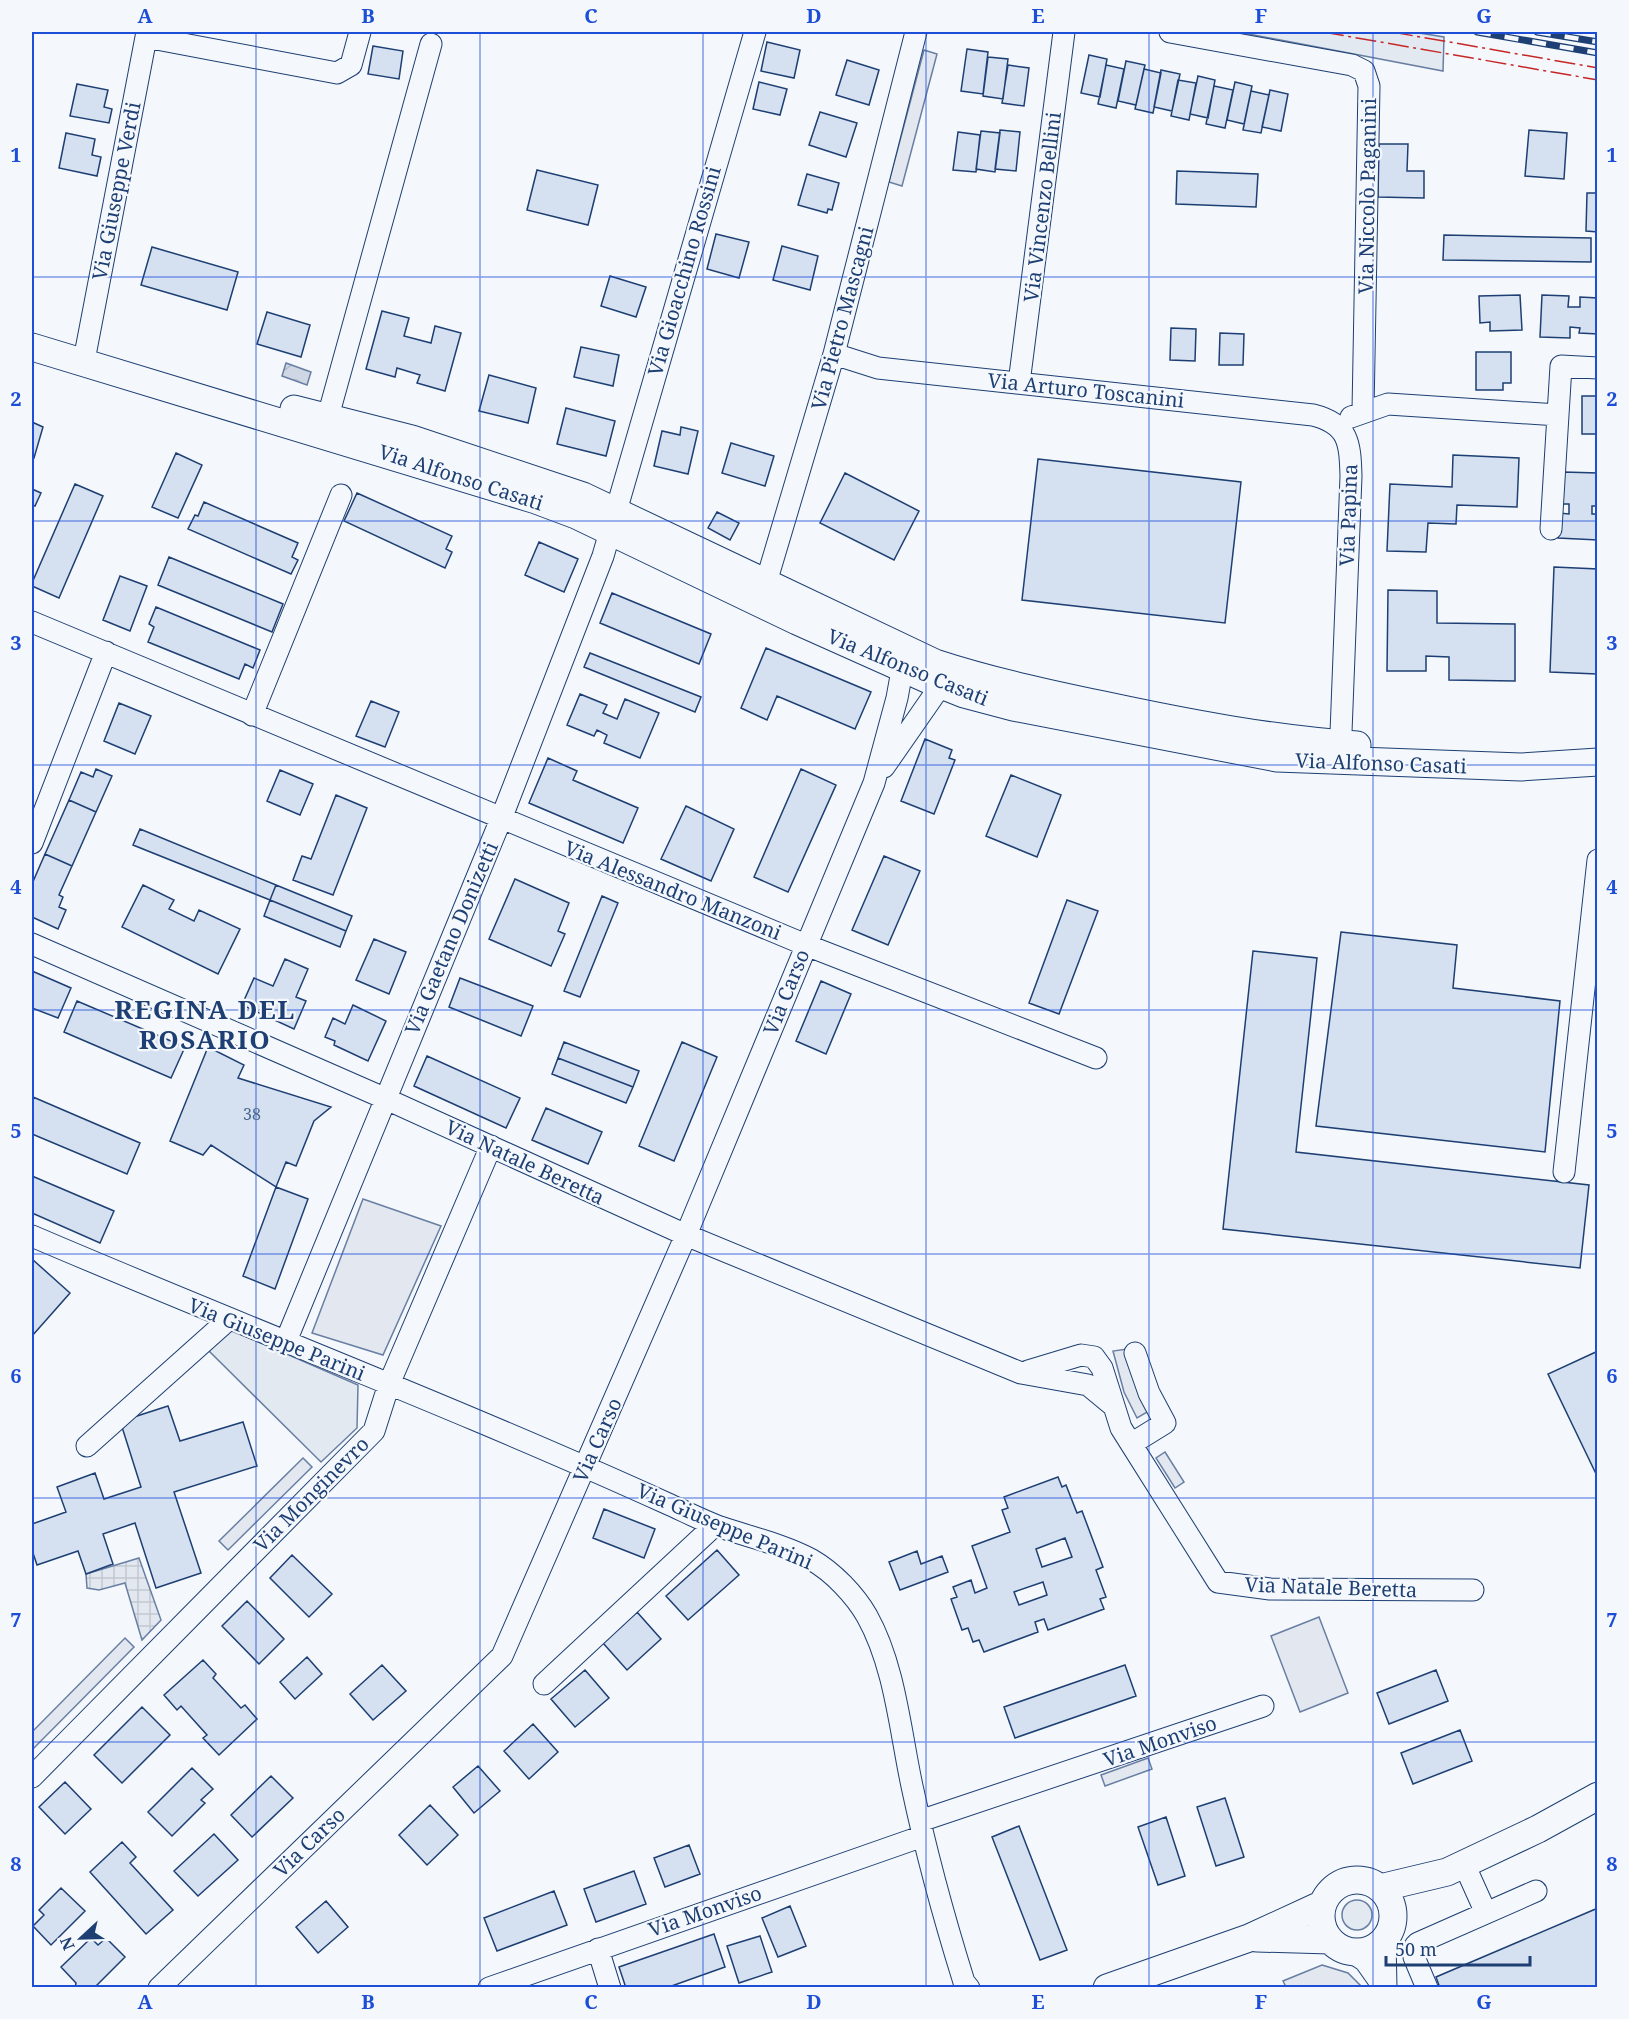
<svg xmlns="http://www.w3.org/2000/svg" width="1629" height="2019" viewBox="0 0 1629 2019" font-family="'Noto Serif',serif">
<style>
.green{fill:#e3e9f0;stroke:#687fa3;stroke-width:1.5}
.parking{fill:#e3e8f0;stroke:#687fa3;stroke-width:1.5}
.plaza{fill:url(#plaza-grid);stroke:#687fa3;stroke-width:1.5}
.water{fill:url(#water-waves);stroke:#687fa3;stroke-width:1.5}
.building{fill:#d5e0f0;stroke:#1d3f73;stroke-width:1.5;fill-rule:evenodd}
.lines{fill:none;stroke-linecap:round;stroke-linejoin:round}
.minor-casing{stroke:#1d3f73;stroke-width:23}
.major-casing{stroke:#1d3f73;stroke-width:29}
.minor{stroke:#f4f7fb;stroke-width:21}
.major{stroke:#f4f7fb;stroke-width:27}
.rail-casing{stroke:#1d3f73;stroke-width:7}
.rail{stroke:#f4f7fb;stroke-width:4.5;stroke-dasharray:14;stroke-linecap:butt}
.power{stroke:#c62828;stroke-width:1.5;stroke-dasharray:21 4.5 3 4.5;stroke-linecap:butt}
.grid{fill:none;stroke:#1d4ed8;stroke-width:1.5;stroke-opacity:0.55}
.labels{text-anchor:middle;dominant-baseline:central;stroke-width:4.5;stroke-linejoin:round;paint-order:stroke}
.number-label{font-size:16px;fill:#4b6792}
.street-label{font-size:20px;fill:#1d3f73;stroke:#f4f7fb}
.district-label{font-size:26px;font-weight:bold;letter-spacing:1.5px;fill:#1d3f73;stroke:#f4f7fb}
.neatline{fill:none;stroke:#1d4ed8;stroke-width:2}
.grid-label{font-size:20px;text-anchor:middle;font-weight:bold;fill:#1d4ed8}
</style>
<defs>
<pattern id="plaza-grid" width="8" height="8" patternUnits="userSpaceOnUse" patternTransform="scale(1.5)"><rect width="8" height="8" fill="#e3e8f0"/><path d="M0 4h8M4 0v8" fill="none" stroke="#c2c8d1"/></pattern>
<pattern id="water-waves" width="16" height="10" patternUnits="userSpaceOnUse" patternTransform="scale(1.5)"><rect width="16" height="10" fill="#cfd7e4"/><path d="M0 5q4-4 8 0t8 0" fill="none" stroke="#b1bac7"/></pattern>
</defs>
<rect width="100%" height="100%" fill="#f4f7fb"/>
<path class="green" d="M 1238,32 L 1413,32 L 1444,37 L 1443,71 Z
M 229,1329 L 358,1385 L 357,1428 L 321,1462 L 207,1349 Z
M1342 1915a15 15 0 1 1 30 0a15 15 0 1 1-30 0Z"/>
<path class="parking" d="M 924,50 L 937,54 L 902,186 L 889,182 Z
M 363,1199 L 441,1226 L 383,1355 L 312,1333 Z
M 1127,1349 L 1149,1411 L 1137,1418 L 1124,1392 L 1113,1351 Z
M 1165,1452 L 1184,1482 L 1175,1488 L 1156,1458 Z
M 303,1458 L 312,1467 L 228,1550 L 219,1541 Z
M 1319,1617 L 1348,1693 L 1300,1712 L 1271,1636 Z
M 125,1638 L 134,1647 L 32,1750 L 32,1732 Z
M 1148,1758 L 1152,1769 L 1105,1786 L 1101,1775 Z
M 1322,1965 L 1348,1973 L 1362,1987 L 1286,1987 L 1283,1981 Z"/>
<path class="plaza" d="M 139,1558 L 161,1620 L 142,1640 L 125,1583 L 99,1590 L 87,1588 L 86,1574 Z"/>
<path class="water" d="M 286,363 L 311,372 L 307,385 L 282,376 Z"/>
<path class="building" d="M 767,42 L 800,50 L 794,78 L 761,71 Z
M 373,46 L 403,51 L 399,79 L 368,74 Z
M 967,49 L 988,52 L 983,94 L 961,91 Z
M 1089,55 L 1107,59 L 1100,97 L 1081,93 Z
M 988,57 L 1008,59 L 1003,99 L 983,96 Z
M 847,60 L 879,70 L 869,105 L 836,95 Z
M 1126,61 L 1145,65 L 1136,105 L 1118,101 Z
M 1008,65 L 1029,68 L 1024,106 L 1002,103 Z
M 1106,65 L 1124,69 L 1116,108 L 1098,104 Z
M 1144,69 L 1161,73 L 1153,113 L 1135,109 Z
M 1161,70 L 1180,74 L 1172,111 L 1154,107 Z
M 1198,76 L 1215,80 L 1208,118 L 1190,114 Z
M 1178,80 L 1196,83 L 1189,120 L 1171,116 Z
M 759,82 L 787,89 L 780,115 L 753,109 Z
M 1235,82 L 1252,86 L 1244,124 L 1227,120 Z
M 77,84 L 108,90 L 104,107 L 112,109 L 109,123 L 70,116 Z
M 1214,86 L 1233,90 L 1225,128 L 1206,124 Z
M 1270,90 L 1288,94 L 1281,131 L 1262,127 Z
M 1251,91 L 1269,95 L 1261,133 L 1243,130 Z
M 820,112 L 857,123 L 846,157 L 809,145 Z
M 1000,130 L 1020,132 L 1016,171 L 995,169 Z
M 1529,130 L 1567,133 L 1564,179 L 1525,176 Z
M 981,131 L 1000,133 L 995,172 L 976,169 Z
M 958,132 L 980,135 L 976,172 L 953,170 Z
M 66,133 L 95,139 L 92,155 L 101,157 L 97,176 L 59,168 Z
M 1379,144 L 1408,144 L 1407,171 L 1424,171 L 1424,198 L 1378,197 Z
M 537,170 L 598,185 L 588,225 L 527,210 Z
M 1177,171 L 1258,174 L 1256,207 L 1176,204 Z
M 807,174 L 839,183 L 832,210 L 828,209 L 827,213 L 798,205 Z
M 1587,193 L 1598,193 L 1598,232 L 1586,231 Z
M 716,234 L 749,242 L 739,278 L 707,269 Z
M 1444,235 L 1591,238 L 1591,262 L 1443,260 Z
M 782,246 L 818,256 L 810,290 L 773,280 Z
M 152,247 L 238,272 L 227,310 L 141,285 Z
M 610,276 L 646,287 L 636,317 L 601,306 Z
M 1520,295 L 1522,330 L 1490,331 L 1490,322 L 1480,323 L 1479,296 Z
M 1542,295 L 1569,296 L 1568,307 L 1580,307 L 1580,297 L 1598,298 L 1598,334 L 1579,333 L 1580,328 L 1570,327 L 1570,338 L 1540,337 Z
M 382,311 L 409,318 L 404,336 L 431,343 L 435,326 L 461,333 L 445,391 L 417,383 L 420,375 L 397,368 L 395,377 L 366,369 Z
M 267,312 L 310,325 L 301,357 L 257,344 Z
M 1171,328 L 1196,329 L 1195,361 L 1170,360 Z
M 1220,333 L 1244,334 L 1243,365 L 1219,365 Z
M 581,347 L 619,355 L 613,386 L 574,377 Z
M 1476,352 L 1511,352 L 1511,383 L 1503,383 L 1503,390 L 1476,390 Z
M 489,375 L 536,388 L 528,423 L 479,411 Z
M 1582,396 L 1598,396 L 1598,434 L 1582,434 Z
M 566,408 L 615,421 L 606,456 L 557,444 Z
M 32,422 L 43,427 L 34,458 L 32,457 Z
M 681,427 L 698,431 L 688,474 L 654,466 L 662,431 L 680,435 Z
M 731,443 L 774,456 L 765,486 L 722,473 Z
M 176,453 L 202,465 L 178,518 L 152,507 Z
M 1453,455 L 1519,458 L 1517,507 L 1457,505 L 1456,524 L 1428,523 L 1426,552 L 1387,551 L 1390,484 L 1452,487 Z
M 1038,459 L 1241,482 L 1225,623 L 1022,600 Z
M 1563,472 L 1598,473 L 1598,506 L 1592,506 L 1592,514 L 1598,514 L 1598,540 L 1558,538 L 1559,513 L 1569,514 L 1569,504 L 1561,504 Z
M 845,473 L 919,511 L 894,560 L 820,523 Z
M 75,484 L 103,496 L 59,598 L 32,586 L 32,583 Z
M 32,489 L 41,493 L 35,506 L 32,505 Z
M 357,493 L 452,536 L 446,549 L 452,552 L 445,568 L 344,521 Z
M 204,502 L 298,543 L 292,557 L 298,560 L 291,574 L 188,529 L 195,515 L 198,516 Z
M 717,512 L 739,523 L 730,540 L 708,528 Z
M 539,542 L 578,559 L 564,592 L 525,575 Z
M 169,557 L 283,604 L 272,632 L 158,585 Z
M 1554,567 L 1598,569 L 1597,674 L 1550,672 Z
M 120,576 L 147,586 L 130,631 L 103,620 Z
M 1388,590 L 1437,591 L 1437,623 L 1515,624 L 1515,681 L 1449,680 L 1449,657 L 1426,656 L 1426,671 L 1387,671 Z
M 612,593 L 711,634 L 699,664 L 600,623 Z
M 156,607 L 260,650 L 253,668 L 245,664 L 239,679 L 148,642 L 154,627 L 149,624 Z
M 766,648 L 871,692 L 855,729 L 777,696 L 767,720 L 741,708 Z
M 590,653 L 701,697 L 695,712 L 584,667 Z
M 580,694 L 607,705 L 603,713 L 617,719 L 625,699 L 659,713 L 640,758 L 604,743 L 607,735 L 597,730 L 594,736 L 567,725 Z
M 371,701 L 399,712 L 385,747 L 356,736 Z
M 119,703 L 151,716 L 135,754 L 104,741 Z
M 925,739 L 952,750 L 949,758 L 955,760 L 934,814 L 901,801 Z
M 548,758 L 577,771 L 573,780 L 638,808 L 623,843 L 529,803 Z
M 96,769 L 112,776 L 96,812 L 69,800 L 81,772 L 93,777 Z
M 801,769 L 836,785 L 788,892 L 754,877 Z
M 280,770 L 313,784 L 300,815 L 267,801 Z
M 1011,775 L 1061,795 L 1037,857 L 986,836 Z
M 336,795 L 367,808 L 333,895 L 293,880 L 302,856 L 311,859 Z
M 69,800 L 96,812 L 72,866 L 45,854 Z
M 686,806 L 734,829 L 711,881 L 661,859 Z
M 140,829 L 276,885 L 270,900 L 133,845 Z
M 45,854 L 72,866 L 59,895 L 63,897 L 59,907 L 66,910 L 58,929 L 32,917 L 32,884 Z
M 884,856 L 920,871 L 888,945 L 852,930 Z
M 515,879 L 569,903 L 558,931 L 565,934 L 551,966 L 489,939 Z
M 143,885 L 174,900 L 169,909 L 194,921 L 199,910 L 240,929 L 218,974 L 122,927 Z
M 276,885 L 352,916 L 346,931 L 270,900 Z
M 602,896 L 618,903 L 580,997 L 564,991 Z
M 270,900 L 346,931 L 340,947 L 264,916 Z
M 1067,900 L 1098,911 L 1059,1014 L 1029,1003 Z
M 1341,932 L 1457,945 L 1453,988 L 1560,1001 L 1545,1152 L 1316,1126 Z
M 374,939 L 406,952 L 389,994 L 356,980 Z
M 1253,951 L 1317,958 L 1296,1152 L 1589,1185 L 1580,1268 L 1223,1229 Z
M 285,959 L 308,969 L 296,997 L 306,1001 L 294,1029 L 242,1005 L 254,978 L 273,986 Z
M 32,971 L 71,988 L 58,1018 L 32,1008 Z
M 460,978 L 533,1006 L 521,1036 L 449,1007 Z
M 821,981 L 851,994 L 826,1054 L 796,1041 Z
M 77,1001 L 185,1047 L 171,1078 L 64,1032 Z
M 353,1005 L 386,1021 L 368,1061 L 334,1045 L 335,1041 L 325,1037 L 333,1018 L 345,1024 Z
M 564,1042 L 639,1071 L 633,1087 L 558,1058 Z
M 682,1042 L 717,1057 L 674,1161 L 639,1146 Z
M 208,1047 L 244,1065 L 238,1078 L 331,1107 L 314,1121 L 296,1166 L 286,1162 L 276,1187 L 211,1145 L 203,1155 L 170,1141 Z
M 427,1056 L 520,1098 L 506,1128 L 414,1086 Z
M 558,1058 L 633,1087 L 626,1103 L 552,1074 Z
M 33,1097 L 140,1143 L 127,1174 L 32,1134 Z
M 546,1108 L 602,1132 L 588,1164 L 532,1140 Z
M 32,1176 L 114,1211 L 100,1243 L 32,1213 Z
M 276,1187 L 308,1199 L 275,1289 L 243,1276 Z
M 32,1259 L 70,1293 L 32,1336 Z
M 1598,1351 L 1598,1478 L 1548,1374 Z
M 168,1406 L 180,1441 L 243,1422 L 257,1466 L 174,1492 L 201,1573 L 156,1588 L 135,1523 L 103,1534 L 113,1564 L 86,1574 L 78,1551 L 37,1565 L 32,1550 L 32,1524 L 66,1512 L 57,1487 L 95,1473 L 104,1499 L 141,1487 L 122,1427 L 134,1417 Z
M 1058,1477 L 1062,1487 L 1066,1485 L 1077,1513 L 1082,1511 L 1103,1567 L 1096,1570 L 1106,1597 L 1100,1599 L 1104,1609 L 1048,1630 L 1044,1619 L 1035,1622 L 1038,1632 L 984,1652 L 979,1640 L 973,1642 L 968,1628 L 962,1630 L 951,1599 L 957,1597 L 953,1587 L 971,1580 L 975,1593 L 987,1588 L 972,1546 L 1010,1532 L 1002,1510 L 1008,1508 L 1004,1497 ZM 1065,1538 L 1072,1557 L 1042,1567 L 1036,1549 ZM 1043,1582 L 1047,1595 L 1019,1605 L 1014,1592 Z
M 604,1509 L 655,1529 L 644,1558 L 593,1538 Z
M 717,1550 L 739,1575 L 688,1620 L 666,1596 Z
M 917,1551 L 921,1564 L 942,1556 L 948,1572 L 900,1590 L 889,1562 Z
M 292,1555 L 332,1594 L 309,1617 L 270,1578 Z
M 247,1601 L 284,1639 L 259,1664 L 222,1626 Z
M 637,1612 L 661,1639 L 627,1670 L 603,1643 Z
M 307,1657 L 322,1674 L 295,1699 L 280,1682 Z
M 203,1660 L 216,1674 L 213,1678 L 241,1708 L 245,1705 L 257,1719 L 219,1755 L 203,1738 L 207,1735 L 181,1706 L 177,1710 L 164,1695 Z
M 382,1665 L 406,1691 L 373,1720 L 350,1694 Z
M 1125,1665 L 1136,1696 L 1015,1738 L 1004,1707 Z
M 585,1670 L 609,1698 L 575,1727 L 551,1699 Z
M 1436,1670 L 1448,1701 L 1389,1724 L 1377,1693 Z
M 142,1707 L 170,1735 L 122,1783 L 94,1755 Z
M 533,1724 L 558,1752 L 529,1779 L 504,1751 Z
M 1460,1730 L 1472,1761 L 1413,1784 L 1401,1753 Z
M 478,1766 L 500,1791 L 474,1813 L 453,1787 Z
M 192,1768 L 213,1789 L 201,1800 L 205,1803 L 172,1836 L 148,1812 Z
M 271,1776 L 293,1798 L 252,1837 L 231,1815 Z
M 65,1782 L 91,1809 L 65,1834 L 39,1807 Z
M 1225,1798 L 1244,1857 L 1216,1866 L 1197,1807 Z
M 430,1805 L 458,1835 L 427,1865 L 399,1835 Z
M 1166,1817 L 1185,1876 L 1158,1885 L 1138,1827 Z
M 1019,1826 L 1067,1950 L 1040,1960 L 992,1837 Z
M 214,1834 L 238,1860 L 198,1896 L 174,1871 Z
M 122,1842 L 136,1857 L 130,1863 L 173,1910 L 146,1934 L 90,1872 Z
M 689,1845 L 700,1874 L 665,1887 L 654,1858 Z
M 634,1871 L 646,1904 L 596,1922 L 584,1889 Z
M 61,1888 L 85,1911 L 51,1945 L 33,1926 L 44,1915 L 39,1910 Z
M 554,1891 L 567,1925 L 497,1951 L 484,1918 Z
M 326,1901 L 348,1927 L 318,1953 L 296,1927 Z
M 790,1906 L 806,1946 L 778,1957 L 762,1918 Z
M 1598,1908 L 1598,1988 L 1440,1988 L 1436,1977 Z
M 714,1934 L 725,1967 L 666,1988 L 626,1988 L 619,1967 Z
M 760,1936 L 772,1972 L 739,1983 L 727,1946 Z
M 91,1938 L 98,1945 L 106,1938 L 125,1957 L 94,1988 L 75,1988 L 76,1983 L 61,1967 Z"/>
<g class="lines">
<defs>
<path id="minor" d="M 1170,32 L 1352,65 L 1364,71 L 1369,86 L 1363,411
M 146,37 L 337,73 L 351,65 L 360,32
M 86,350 L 147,32
M 834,354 L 878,368 L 1313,415 C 1349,424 1350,443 1351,476 L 1340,758
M 1019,383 L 1064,32
M 1351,417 L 1388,404 L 1558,415
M 324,431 L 431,44
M 1551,529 L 1561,366 L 1598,368
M 762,596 L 834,354 L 916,32
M 32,622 L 806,945 L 1096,1058
M 252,715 L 341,495
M 884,767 L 948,675
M 32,843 L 106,652
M 32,944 L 384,1098 L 686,1235 L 1021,1373 L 1088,1385 L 1111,1404
M 1564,1172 L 1598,860
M 32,1236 C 242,1326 457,1408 666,1503 C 684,1511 701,1520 720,1527 C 750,1537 784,1545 812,1560 C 833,1572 855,1595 867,1616 C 895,1666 900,1730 912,1786 C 926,1852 944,1918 964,1982 L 969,1988
M 286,1341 L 501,819 L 603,556 L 755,32
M 1028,1371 L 1081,1355 L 1094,1357 L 1102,1368 L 1121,1428 L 1218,1582 L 1270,1589 L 1473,1590
M 1131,1444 L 1165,1423 L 1149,1393 L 1135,1353
M 87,1446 L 228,1320
M 544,1684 L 715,1525
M 32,1777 L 374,1431 L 389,1384 L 491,1146
M 920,1821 L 1263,1706
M 1464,1864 L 1486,1913
M 1385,1940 L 1386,1988
M 598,1949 L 610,1988
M 1352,1952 L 1365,1961 L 1384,1988
M 159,1988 L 502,1656 L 686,1235 L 874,783 L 897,698 L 905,654
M 489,1988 L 923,1836
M 1427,1988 L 1414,1957 L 1415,1946 L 1418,1943 L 1536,1891"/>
<path id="major" d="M 32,347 L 536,500 L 576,515 L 797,621 L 929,680 L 964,694 L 1013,707 L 1277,758 L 1521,767 L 1598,762
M 294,409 L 412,439 L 583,496 L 935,663 C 990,681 1046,693 1103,705 C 1187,723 1271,739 1357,745
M1321 1916a36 36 0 1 1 72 0a36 36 0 1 1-72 0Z
M 1380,1888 L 1447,1872 L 1538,1829 L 1598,1796
M 1257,1938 L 1330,1940
M 1107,1988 L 1249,1938 L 1323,1904"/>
</defs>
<use href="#minor" class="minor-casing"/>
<use href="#major" class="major-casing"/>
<use href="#minor" class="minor"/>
<use href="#major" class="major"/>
<defs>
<path id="rail" d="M 1477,32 L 1598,53
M 1537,32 L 1598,42"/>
</defs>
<use href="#rail" class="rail-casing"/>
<use href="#rail" class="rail"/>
<path class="power" d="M 1323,32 L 1598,80
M 1392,32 L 1598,68"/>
</g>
<path class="grid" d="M 256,32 L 256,1988M 480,32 L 480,1988M 703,32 L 703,1988M 926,32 L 926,1988M 1149,32 L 1149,1988M 1373,32 L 1373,1988M 32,277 L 1598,277M 32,521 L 1598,521M 32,765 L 1598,765M 32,1010 L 1598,1010M 32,1254 L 1598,1254M 32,1498 L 1598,1498M 32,1742 L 1598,1742"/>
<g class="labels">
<g class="number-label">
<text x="252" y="1114">38</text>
</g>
<g class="street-label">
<text transform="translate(116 191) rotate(-79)">Via Giuseppe Verdi</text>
<text transform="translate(1367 196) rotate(-89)">Via Niccolò Paganini</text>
<text transform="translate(1042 207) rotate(-83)">Via Vincenzo Bellini</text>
<text transform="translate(684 271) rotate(-74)">Via Gioacchino Rossini</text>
<text transform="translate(842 318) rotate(-75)">Via Pietro Mascagni</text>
<text transform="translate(1086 390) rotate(6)">Via Arturo Toscanini</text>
<text transform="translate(461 477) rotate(18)">Via Alfonso Casati</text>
<text transform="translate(1348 515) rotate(-88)">Via Papina</text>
<text transform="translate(908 667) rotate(22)">Via Alfonso Casati</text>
<text transform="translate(1381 763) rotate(2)">Via Alfonso Casati</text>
<text transform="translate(673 890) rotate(22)">Via Alessandro Manzoni</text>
<text transform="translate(451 938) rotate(-67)">Via Gaetano Donizetti</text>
<text transform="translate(786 992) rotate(-68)">Via Carso</text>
<text transform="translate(525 1162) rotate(25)">Via Natale Beretta</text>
<text transform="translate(277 1339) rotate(22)">Via Giuseppe Parini</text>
<text transform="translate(597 1440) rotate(-66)">Via Carso</text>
<text transform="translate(311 1494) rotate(-45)">Via Monginevro</text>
<text transform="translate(725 1526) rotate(23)">Via Giuseppe Parini</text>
<text transform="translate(1331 1587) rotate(2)">Via Natale Beretta</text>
<text transform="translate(1160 1741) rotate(-19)">Via Monviso</text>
<text transform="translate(309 1842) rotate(-44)">Via Carso</text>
<text transform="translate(705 1911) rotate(-19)">Via Monviso</text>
</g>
<g class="district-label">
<text x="205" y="1009">REGINA DEL<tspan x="205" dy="30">ROSARIO</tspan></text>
</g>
</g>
<rect width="1629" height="2019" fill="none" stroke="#f4f7fb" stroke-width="66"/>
<g transform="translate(81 1938) rotate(248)" stroke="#f4f7fb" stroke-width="4.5" paint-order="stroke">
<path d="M0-4.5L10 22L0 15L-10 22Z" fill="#1d3f73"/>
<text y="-9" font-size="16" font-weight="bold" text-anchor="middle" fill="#1d3f73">N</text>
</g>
<path d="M1386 1956v9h144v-9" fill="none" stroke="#1d3f73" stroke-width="3"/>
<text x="1395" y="1956" font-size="18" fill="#1d3f73" stroke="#f4f7fb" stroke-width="4.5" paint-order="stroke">50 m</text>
<rect x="33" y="33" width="1563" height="1953" class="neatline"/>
<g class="grid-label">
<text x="145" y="23">A</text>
<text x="368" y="23">B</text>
<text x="591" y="23">C</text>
<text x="814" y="23">D</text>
<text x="1038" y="23">E</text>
<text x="1261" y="23">F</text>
<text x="1484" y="23">G</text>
<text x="16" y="162">1</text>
<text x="1612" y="162">1</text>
<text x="16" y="406">2</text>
<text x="1612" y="406">2</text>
<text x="16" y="650">3</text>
<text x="1612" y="650">3</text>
<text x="16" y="894">4</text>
<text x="1612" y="894">4</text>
<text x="16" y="1138">5</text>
<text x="1612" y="1138">5</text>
<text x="16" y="1383">6</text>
<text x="1612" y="1383">6</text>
<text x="16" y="1627">7</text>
<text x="1612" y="1627">7</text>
<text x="16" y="1871">8</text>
<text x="1612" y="1871">8</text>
<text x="145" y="2009">A</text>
<text x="368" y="2009">B</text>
<text x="591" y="2009">C</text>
<text x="814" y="2009">D</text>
<text x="1038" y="2009">E</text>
<text x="1261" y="2009">F</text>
<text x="1484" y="2009">G</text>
</g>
</svg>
